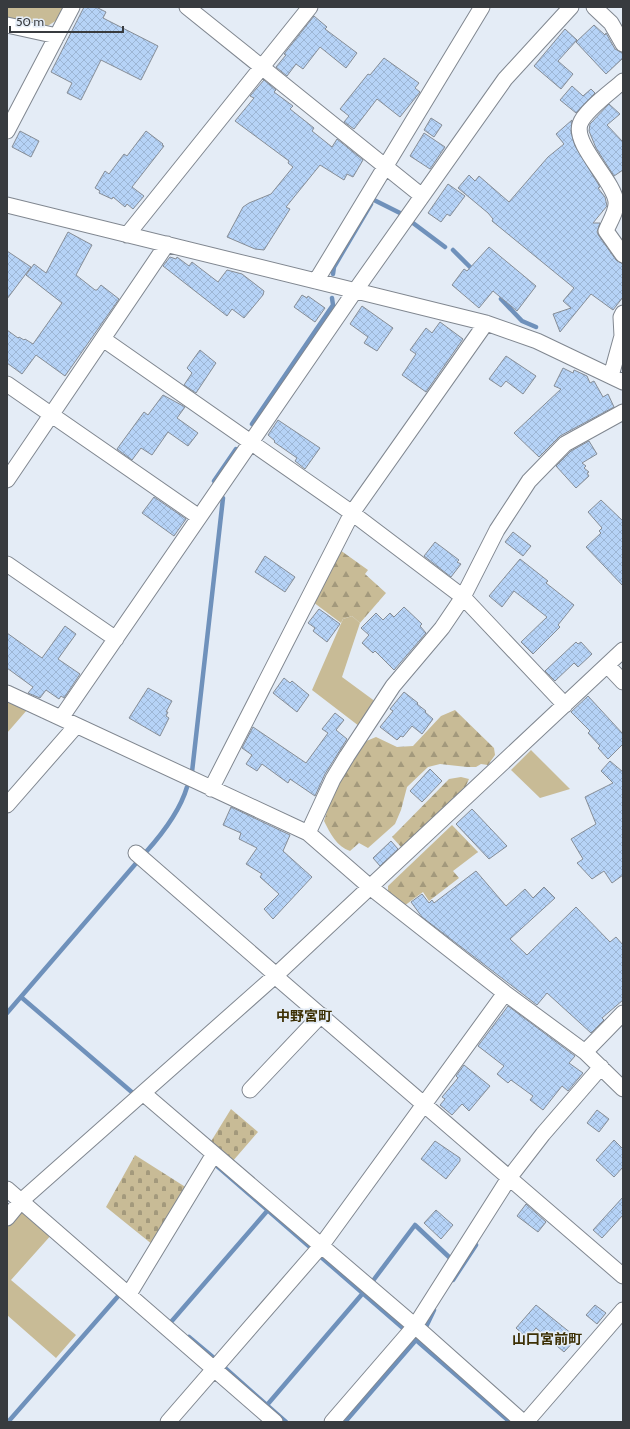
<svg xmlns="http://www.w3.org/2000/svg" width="630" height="1429" viewBox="0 0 630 1429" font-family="Cabin,'Noto Sans JP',sans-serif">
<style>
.green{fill:#c8bb96}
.forest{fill:url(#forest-firs)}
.cemetery{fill:url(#cemetery-stones)}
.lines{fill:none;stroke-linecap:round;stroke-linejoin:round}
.stream{stroke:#6f91bb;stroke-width:4.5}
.building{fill:url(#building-cross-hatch);stroke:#868d96}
.minor-casing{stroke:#808790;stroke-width:17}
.minor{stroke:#fff;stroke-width:15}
.labels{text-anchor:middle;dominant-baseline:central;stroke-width:3.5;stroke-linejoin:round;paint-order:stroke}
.quarter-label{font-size:14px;font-weight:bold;fill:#3d3005;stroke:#e4ecf6}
</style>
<defs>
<pattern id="forest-firs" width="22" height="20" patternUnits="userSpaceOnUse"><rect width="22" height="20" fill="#c8bb96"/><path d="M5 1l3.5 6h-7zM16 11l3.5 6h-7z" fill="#a3997c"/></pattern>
<pattern id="cemetery-stones" width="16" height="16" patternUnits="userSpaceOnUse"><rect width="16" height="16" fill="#c8bb96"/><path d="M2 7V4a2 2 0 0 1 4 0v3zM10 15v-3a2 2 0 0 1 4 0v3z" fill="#a3997c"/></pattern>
<pattern id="building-cross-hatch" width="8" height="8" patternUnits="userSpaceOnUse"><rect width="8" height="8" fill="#b6d3f7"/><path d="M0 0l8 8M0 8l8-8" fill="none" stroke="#9db6d5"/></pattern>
</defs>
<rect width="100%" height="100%" fill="#e4ecf6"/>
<path class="green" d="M 7,7 L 65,7 L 57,20 L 46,27 L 7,17 Z
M 352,616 L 360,623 L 342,677 L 376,702 L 359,726 L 312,690 L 343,619 Z
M 7,701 L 27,710 L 7,733 Z
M 531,750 L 570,789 L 540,798 L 511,770 Z
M 24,1210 L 53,1233 L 11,1280 L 76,1335 L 56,1358 L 7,1315 L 7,1227 L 20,1211 Z"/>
<path class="forest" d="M 340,550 L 368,570 L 365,574 L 386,593 L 360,623 L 352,616 L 343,619 L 341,623 L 313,602 Z
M 455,710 L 494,748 L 495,755 L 488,765 L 481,764 L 476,767 L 467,767 L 440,764 L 428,767 L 407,787 L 401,810 L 395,824 L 368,848 L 359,843 L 350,851 C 337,847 330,833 324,821 L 337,780 L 364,742 L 376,737 L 397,747 L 413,746 L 441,716 Z
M 461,777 L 469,779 L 465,788 L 407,844 L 401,847 L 392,837 L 449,779 Z
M 452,825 L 478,852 L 453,871 L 459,878 L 429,901 L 423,892 L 404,906 L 388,893 L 388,886 Z"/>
<path class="cemetery" d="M 231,1109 L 258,1132 L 232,1162 L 210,1143 Z
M 135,1155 L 187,1188 L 153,1245 L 106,1207 Z"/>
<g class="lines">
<path class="stream" d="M 374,200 L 400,213
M 413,223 L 445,247
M 453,250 L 475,272
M 333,274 L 334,267 L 371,204
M 501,299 L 522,321 L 536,327
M 252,424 L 333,305 L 332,298
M 216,482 L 214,481 L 236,449
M 192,772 L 223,498
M 146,852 C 163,833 180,811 187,787
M 21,997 L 134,1094
M 7,1013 L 138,861
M 217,1166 L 311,1248
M 321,1257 L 404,1329
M 453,1280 L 476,1245
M 372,1282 L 415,1225 L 449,1257
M 171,1322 L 268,1210
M 425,1329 L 434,1310
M 189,1337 L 214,1358
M 225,1368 L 286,1422
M 267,1405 L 363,1293
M 8,1422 L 120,1294
M 345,1422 L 416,1340 L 510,1422"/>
</g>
<path class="building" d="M 84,7 L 96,7 L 106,12 L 103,18 L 158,46 L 141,80 L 101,60 L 81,100 L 67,93 L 72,83 L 51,72 Z
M 314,16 L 327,27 L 325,29 L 357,53 L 346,68 L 320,47 L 303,69 L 296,64 L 287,76 L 276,67 L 286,55 L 284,54 Z
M 594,25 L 605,35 L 606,33 L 615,49 L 623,53 L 623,58 L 606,74 L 576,42 Z
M 565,29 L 577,40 L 558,61 L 573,74 L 561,89 L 534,66 Z
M 384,58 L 419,83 L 415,88 L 420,92 L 400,117 L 377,99 L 354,129 L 344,122 L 349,116 L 340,109 L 368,74 L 370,75 Z
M 264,80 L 276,90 L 274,92 L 293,106 L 290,109 L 314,128 L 312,131 L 332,147 L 337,139 L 363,160 L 353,177 L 347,174 L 344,180 L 320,165 L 286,207 L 290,209 L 264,250 L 255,249 L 227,237 L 243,207 L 249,203 L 271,194 L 293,167 L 288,163 L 289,161 L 235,121 L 254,98 L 250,96 Z
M 572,86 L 583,96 L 591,89 L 595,93 L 576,113 L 560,100 Z
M 609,104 L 620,114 L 607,125 L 623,142 L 623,170 L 614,176 L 596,148 L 589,131 L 590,124 Z
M 431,118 L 442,125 L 434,137 L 424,130 Z
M 572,120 L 571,132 L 575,146 L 600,187 L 598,188 L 605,197 L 607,206 L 593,223 L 600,223 L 597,232 L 599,236 L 616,260 L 623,264 L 623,297 L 613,310 L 591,294 L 560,332 L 553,314 L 571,308 L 563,301 L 574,288 L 492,221 L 493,219 L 488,213 L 458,188 L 469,175 L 475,181 L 479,176 L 509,202 L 548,157 L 564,144 L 556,134 Z
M 20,131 L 39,141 L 31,157 L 12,147 Z
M 146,131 L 163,144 L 162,145 L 164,146 L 132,187 L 144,196 L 133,209 L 127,204 L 125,207 L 113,197 L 112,199 L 99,193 L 100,191 L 95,188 L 105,171 L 109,174 L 124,154 L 127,156 Z
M 424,133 L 445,147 L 430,169 L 410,156 Z
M 448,184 L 465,196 L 450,216 L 447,214 L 441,222 L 428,213 Z
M 68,232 L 92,245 L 76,275 L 95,290 L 97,290 L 101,285 L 119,299 L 65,376 L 36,355 L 22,374 L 7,363 L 7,330 L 18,338 L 19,337 L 24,340 L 25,339 L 33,344 L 62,303 L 26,275 L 34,264 L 46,273 Z
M 489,247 L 536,286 L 517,311 L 493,291 L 479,308 L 452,285 L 464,269 L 467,271 Z
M 7,251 L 31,267 L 7,299 Z
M 170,257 L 176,259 L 177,257 L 189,266 L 192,262 L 218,282 L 227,270 L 242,274 L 264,291 L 263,295 L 244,318 L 232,309 L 227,316 L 163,266 Z
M 302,295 L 307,298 L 308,296 L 325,308 L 315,322 L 294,307 Z
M 362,306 L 393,328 L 377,351 L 364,343 L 368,337 L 350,324 Z
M 440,322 L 463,339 L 426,392 L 402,375 L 416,354 L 410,350 L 426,328 L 432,333 Z
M 200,350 L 216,363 L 196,393 L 184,385 L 192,373 L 187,368 Z
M 506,356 L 536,376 L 523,394 L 506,381 L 501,387 L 489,379 Z
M 563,368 L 573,373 L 574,370 L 587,376 L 590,383 L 594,381 L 603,397 L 608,394 L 614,407 L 560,436 L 539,457 L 514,433 L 561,389 L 554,386 Z
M 163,395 L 185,407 L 177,418 L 198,433 L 188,446 L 168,432 L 152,455 L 141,448 L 132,460 L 117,449 L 144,412 L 148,415 Z
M 278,420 L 320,448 L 305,469 L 295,461 L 297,458 L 274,442 L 275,441 L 268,435 Z
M 589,441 L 597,454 L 582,463 L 586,466 L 584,468 L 589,472 L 587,473 L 589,476 L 576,488 L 556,466 L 571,451 Z
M 154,497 L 186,519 L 174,536 L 142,513 Z
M 601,500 L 623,521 L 623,586 L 586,547 L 601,533 L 599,531 L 602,528 L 588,512 Z
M 513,532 L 531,546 L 523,556 L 505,542 Z
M 435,542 L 459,560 L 457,562 L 461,564 L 451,577 L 424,556 Z
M 265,556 L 295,577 L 285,592 L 255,572 Z
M 520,559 L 548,581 L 546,583 L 574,605 L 558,625 L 560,627 L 533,654 L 521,642 L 547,617 L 514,591 L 502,607 L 489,596 Z
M 404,607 L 422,624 L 420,626 L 426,633 L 394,670 L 375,651 L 373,653 L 362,643 L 369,635 L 361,628 L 376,613 L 383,620 L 390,613 L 394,617 Z
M 319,609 L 340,624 L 327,642 L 313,631 L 315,628 L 308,623 Z
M 65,626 L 76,634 L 58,659 L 80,674 L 64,698 L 61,696 L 59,699 L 46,690 L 40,698 L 28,693 L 33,687 L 7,668 L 7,633 L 42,658 Z
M 576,642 L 578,644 L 581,642 L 592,654 L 578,667 L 574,663 L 555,681 L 545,671 Z
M 284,678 L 290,683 L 292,681 L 309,695 L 297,712 L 273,693 Z
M 148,688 L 172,701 L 166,712 L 168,712 L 166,716 L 169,718 L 160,736 L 129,718 Z
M 404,692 L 418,703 L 417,704 L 426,711 L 425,712 L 433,719 L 422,734 L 412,726 L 403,737 L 401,736 L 397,740 L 380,727 L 393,711 L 390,709 Z
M 588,696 L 623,734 L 623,744 L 608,759 L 598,748 L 600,746 L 588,733 L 590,731 L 571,712 Z
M 335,713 L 344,720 L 336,730 L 347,739 L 325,774 L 315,796 L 290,779 L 288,783 L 262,764 L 257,771 L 246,764 L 252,755 L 242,748 L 253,727 L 306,763 L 328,733 L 322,729 Z
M 610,761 L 623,772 L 623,875 L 612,883 L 604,871 L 592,879 L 577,863 L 583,859 L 571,839 L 596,824 L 585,797 L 613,783 L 601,771 Z
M 430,769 L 442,781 L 422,802 L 410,791 Z
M 231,807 L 290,835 L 283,851 L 312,877 L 273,919 L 264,909 L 279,894 L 260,877 L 262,874 L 246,864 L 257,848 L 239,839 L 241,833 L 223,825 Z
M 472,809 L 507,846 L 489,859 L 456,824 Z
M 391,841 L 398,849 L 380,866 L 373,858 Z
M 476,871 L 506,906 L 525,889 L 533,898 L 544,887 L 555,898 L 510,939 L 527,955 L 576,907 L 610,942 L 616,937 L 623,945 L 623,1000 L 602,1018 L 604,1020 L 591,1033 L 547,993 L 537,1005 L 422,917 L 411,902 L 422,894 L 429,903 L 432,900 L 434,903 Z
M 508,1006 L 575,1056 L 569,1063 L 583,1073 L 568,1091 L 562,1086 L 543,1110 L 530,1100 L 533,1096 L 511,1080 L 508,1083 L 497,1074 L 504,1066 L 478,1046 Z
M 464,1065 L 490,1086 L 469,1111 L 462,1104 L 452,1115 L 440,1105 L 445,1099 L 442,1097 L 458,1078 L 456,1076 Z
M 597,1110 L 609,1119 L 599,1132 L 587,1123 Z
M 614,1140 L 623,1149 L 623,1167 L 614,1177 L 596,1160 Z
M 435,1141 L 460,1158 L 460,1161 L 446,1179 L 421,1159 Z
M 623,1197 L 623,1215 L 602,1238 L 593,1230 Z
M 526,1204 L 546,1222 L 538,1232 L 517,1216 Z
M 436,1210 L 453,1225 L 441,1239 L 424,1223 Z
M 536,1305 L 577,1338 L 564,1352 L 536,1328 L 527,1338 L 516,1328 Z
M 595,1305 L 606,1313 L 597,1324 L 586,1315 Z"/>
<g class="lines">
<defs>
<path id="minor" d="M 187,7 L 422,196
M 594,7 L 611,23 L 623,44
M 7,25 L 57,36
M 623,81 C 612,91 584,111 580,124 C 573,145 615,182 616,202 C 617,211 609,223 606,231 L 623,255
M 7,131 L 72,7
M 7,205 L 486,323 L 537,341 L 623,382
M 127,235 L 310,7
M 316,281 L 482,7
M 103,339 L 352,513 L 463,597 L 565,705
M 611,376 L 622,336 L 621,317 L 623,313
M 7,384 L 199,517
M 7,480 L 167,244
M 7,564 L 116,639
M 607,665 L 623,682
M 7,693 L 308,833 L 370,887 L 505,993 L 585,1052 L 623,1089
M 61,718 L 355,291 L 505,79 L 571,7
M 211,789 L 352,513 L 486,323
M 7,805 L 76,726
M 308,833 L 333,779 L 347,756 L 393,686 L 442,628 L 463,597 L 497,530 L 529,481 L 565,444 L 623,412
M 136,853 L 276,975
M 275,976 L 623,1276
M 585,1052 L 623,1013
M 250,1090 L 321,1015
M 143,1093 L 415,1326 L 523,1422
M 7,1189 L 275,1422
M 7,1218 L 21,1201 L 275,976 L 623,650
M 129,1294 L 214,1154
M 168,1422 L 321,1246 L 505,993
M 332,1422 L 415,1326 L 509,1178 L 543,1134 L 601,1067
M 526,1422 L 623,1310"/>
</defs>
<use href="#minor" class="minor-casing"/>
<use href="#minor" class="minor"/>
</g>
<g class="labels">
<g class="quarter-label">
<text x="304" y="1016">中野宮町</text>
<text x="547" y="1339">山口宮前町</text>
</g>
</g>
<rect width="630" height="1429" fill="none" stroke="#383b3f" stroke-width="16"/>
<path d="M10 26v6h113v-6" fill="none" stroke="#383b3f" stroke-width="2"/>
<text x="16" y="26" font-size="12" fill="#383b3f" stroke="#e4ecf6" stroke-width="3" paint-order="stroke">50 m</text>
</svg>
